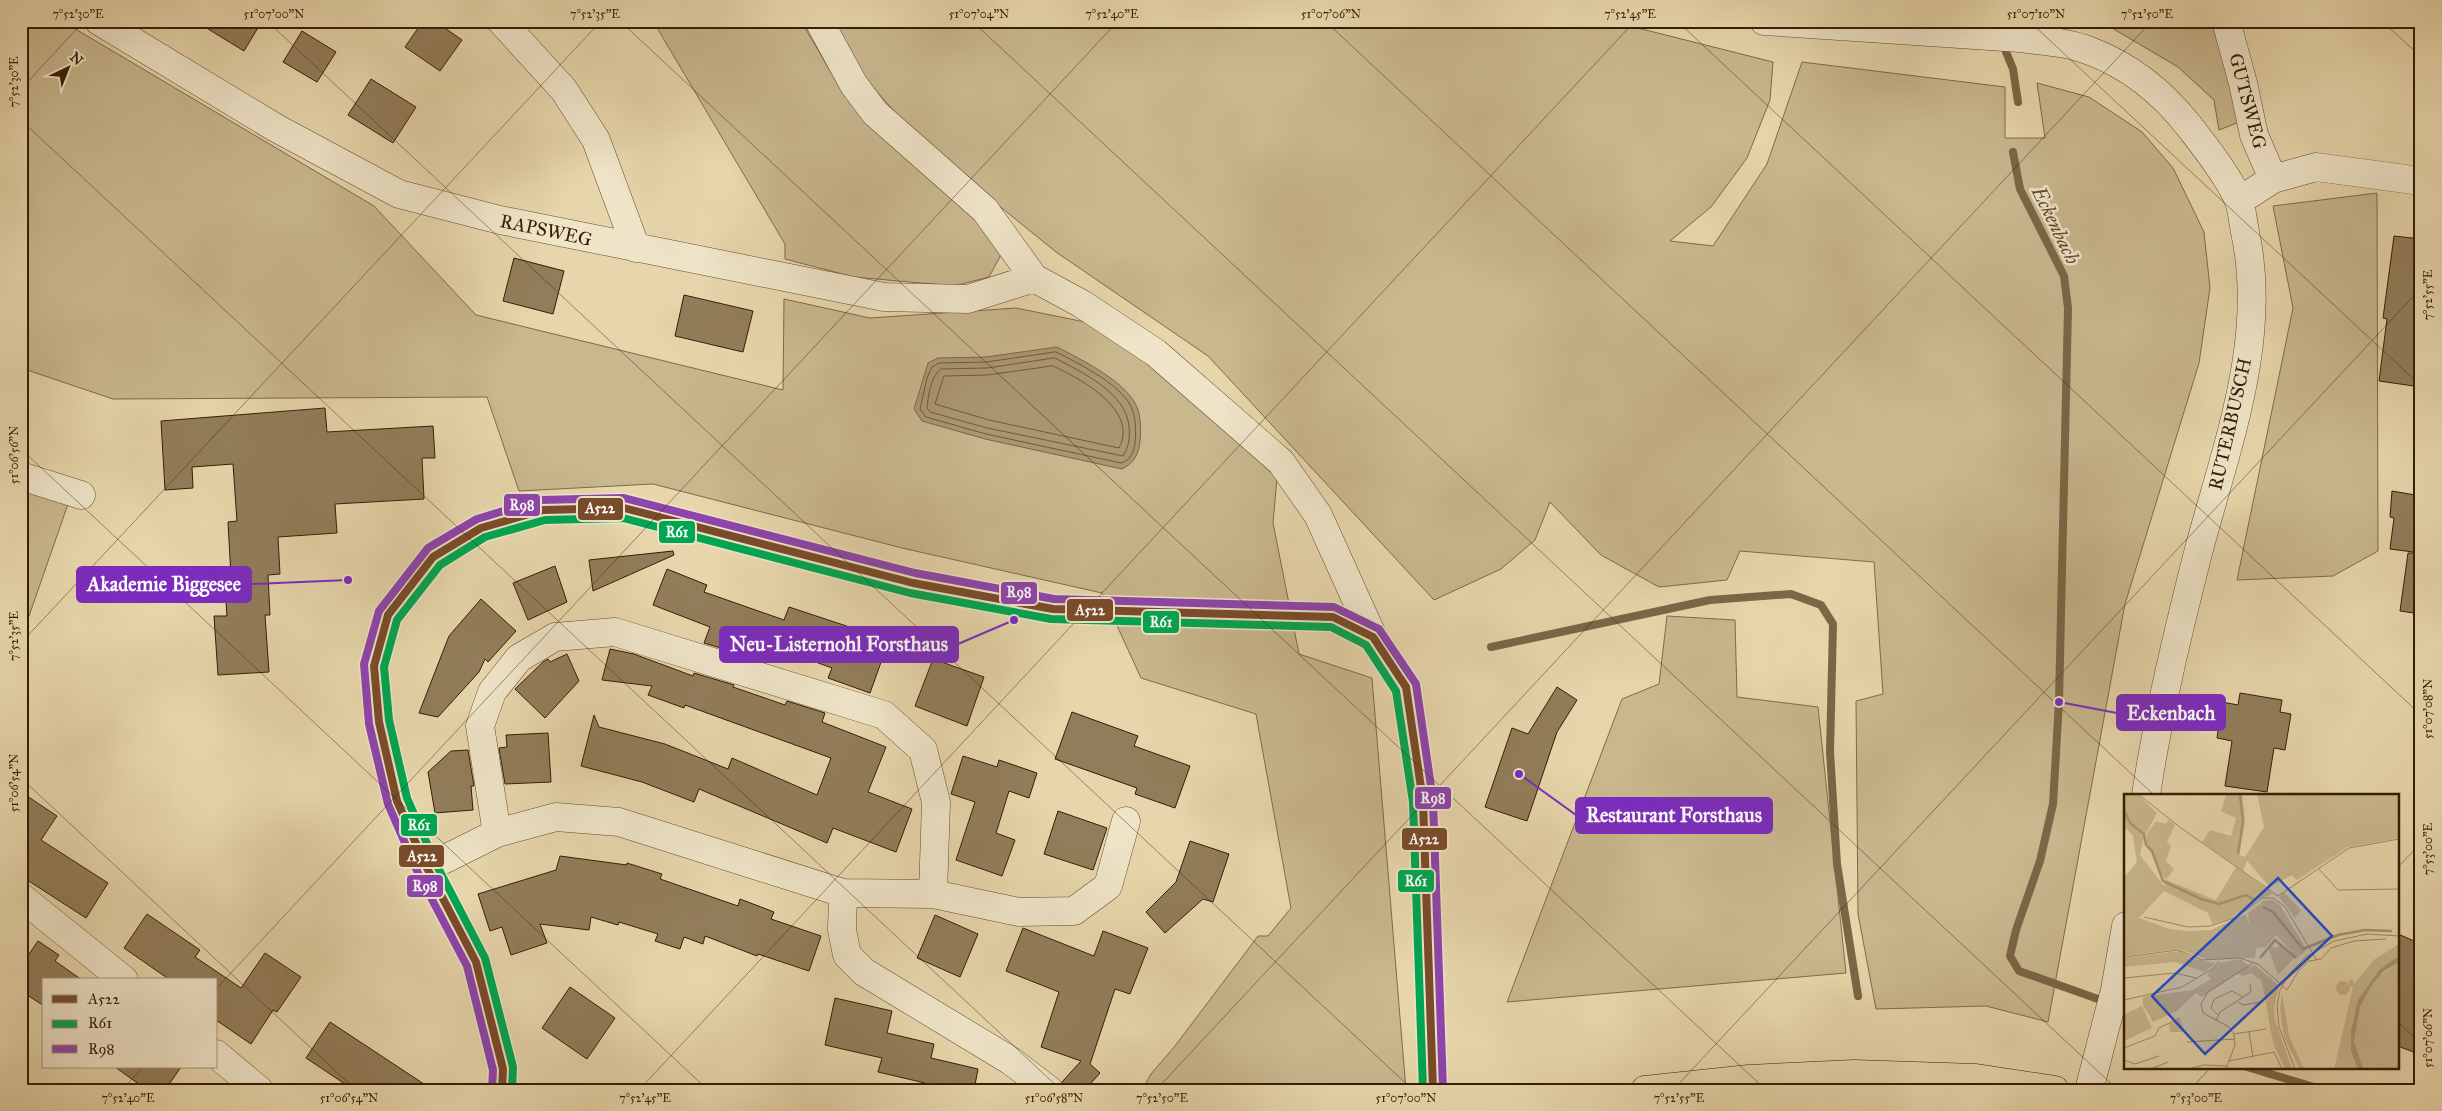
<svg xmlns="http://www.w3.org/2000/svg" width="2442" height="1111" viewBox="0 0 2442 1111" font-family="'IM FELL Great Primer',serif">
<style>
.green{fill:#c9b78e;stroke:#7f6a48}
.water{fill:#aa9772;stroke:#7b6646}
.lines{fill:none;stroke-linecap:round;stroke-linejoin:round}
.shore{stroke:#705a3a;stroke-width:1}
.stream{stroke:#7b6646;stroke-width:8}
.building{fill:#927d5a;stroke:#351d03}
.minor-casing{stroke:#624b2d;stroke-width:29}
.major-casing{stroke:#351d03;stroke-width:29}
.minor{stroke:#efe4c8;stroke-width:28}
.major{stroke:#e7d6ab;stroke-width:28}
.bus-1-casing{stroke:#efe4c8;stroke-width:11}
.bus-2-casing{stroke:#efe4c8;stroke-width:11}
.bus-3-casing{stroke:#efe4c8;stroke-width:11}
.bus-1{stroke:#7a4b2a;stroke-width:8}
.bus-2{stroke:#00a651;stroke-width:8}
.bus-3{stroke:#8e44ad;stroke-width:8}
.ticks{fill:none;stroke:#351d03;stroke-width:1;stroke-opacity:0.45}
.labels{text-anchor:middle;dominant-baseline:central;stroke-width:5;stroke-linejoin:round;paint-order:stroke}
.street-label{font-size:19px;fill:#351d03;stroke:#efe4c8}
.water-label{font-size:20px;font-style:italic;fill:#5e482a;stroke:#efe4c8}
.inset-river{fill:none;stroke:#aa9772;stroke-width:2.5}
.inset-road{fill:none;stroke:#a08c68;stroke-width:1}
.view{fill:#1d4ed8;fill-opacity:0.15;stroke:#1d4ed8;stroke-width:2.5}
.inset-edge{fill:none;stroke:#351d03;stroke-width:2.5}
.leader{fill:none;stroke:#7b2cbf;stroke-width:2}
.callout-dot{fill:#7b2cbf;stroke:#efe4c8;stroke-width:2}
.callout{fill:#7b2cbf;stroke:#7b2cbf;stroke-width:2}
.callout-label{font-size:20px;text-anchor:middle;font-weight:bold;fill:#fff}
.line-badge{stroke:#efe4c8;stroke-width:2}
.badge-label{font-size:14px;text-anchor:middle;font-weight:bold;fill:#fff}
.neatline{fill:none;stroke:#351d03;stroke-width:2}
.ticks-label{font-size:12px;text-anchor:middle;fill:#351d03}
</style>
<rect width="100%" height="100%" fill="#e7d6ab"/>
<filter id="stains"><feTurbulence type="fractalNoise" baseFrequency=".004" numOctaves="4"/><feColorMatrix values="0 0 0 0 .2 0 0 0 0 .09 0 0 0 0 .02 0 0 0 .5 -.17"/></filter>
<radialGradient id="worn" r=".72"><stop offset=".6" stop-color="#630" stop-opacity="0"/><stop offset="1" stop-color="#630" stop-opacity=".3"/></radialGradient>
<path class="green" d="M 21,21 L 62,21 L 374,206 L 476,315 L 783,390 L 784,299 L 870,318 L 1016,308 L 1090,323 L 1173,379 L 1277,478 L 1273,523 L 1299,654 L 1372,678 L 1406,1090 L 1142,1090 L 1151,1074 L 1175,1046 L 1258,936 L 1268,936 L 1291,908 L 1256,714 L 1141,678 L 1102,593 L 902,548 L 653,484 L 519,491 L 487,397 L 113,399 L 21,368 Z
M 653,21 L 801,21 L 839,86 L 883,136 L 989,224 L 1003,251 L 989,277 L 954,286 L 854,277 L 785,259 L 785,244 Z
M 831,21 L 1610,21 L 1773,62 L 1770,100 L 1747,158 L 1711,207 L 1670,241 L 1713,246 L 1767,164 L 1802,62 L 2005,87 L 2005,138 L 2045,138 L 2037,83 L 2089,97 L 2142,132 L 2173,168 L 2204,232 L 2210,288 L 2199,363 L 2125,604 L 2048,1022 L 1986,1006 L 1876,1009 L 1858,914 L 1856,701 L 1883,694 L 1874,562 L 1740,551 L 1727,580 L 1659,587 L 1601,555 L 1550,502 L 1535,540 L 1501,569 L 1434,600 L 1208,356 L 1056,252 L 923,144 L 864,77 Z
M 2083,21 L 2211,21 L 2242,121 L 2219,130 L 2214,100 L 2178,67 L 2112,28 Z
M 2377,193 L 2378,551 L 2333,576 L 2237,580 L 2293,308 L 2273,206 Z
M 21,490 L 68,504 L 21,639 Z
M 1667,616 L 1735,620 L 1737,697 L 1818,707 L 1846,973 L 1507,1002 L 1622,699 L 1659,684 Z"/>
<path class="water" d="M 1057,347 C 1080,359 1130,383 1138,410 C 1141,420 1141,432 1140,441 C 1139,454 1134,463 1122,469 L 985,439 L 922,421 L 914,409 L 928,363 L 938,358 L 986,357 Z"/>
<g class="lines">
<path class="shore" d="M 1056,352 C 1078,363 1127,387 1133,412 C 1136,422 1136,433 1135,443 C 1134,452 1130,461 1121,463 L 986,434 L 926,417 L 920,409 L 927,378 L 932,367 L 939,363 L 986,362 Z
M 1055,358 C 1083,373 1125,392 1129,426 C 1130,437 1129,447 1123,456 L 987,428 L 930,412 L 927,408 C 928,397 931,375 941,369 L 987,368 Z
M 1053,366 C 1081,379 1139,410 1119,448 L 989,420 L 935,404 L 944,376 L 987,375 Z"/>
<path class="stream" d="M 2002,42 L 2013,69 L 2018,102
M 2013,152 L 2020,189 L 2064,276 L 2068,308 L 2059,702 L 2053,804 L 2040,861 L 2016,930 L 2010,956 L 2019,971 L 2126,1009
M 1491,647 L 1710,600 L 1791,594 L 1821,605 L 1833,624 L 1830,752 L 1837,864 L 1858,996
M 2247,1067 L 2324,1090"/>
</g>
<path class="building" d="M 195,21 L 262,21 L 244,51 Z
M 423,21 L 435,21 L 462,40 L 440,71 L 405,47 Z
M 302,31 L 336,52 L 317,82 L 283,62 Z
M 371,79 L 416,107 L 393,143 L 348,115 Z
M 2394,236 L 2421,239 L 2421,387 L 2379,381 L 2387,319 L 2383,318 Z
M 514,258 L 564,271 L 553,314 L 503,301 Z
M 684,295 L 753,311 L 743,352 L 675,336 Z
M 325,408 L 327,432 L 433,426 L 435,458 L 422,458 L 424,499 L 335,504 L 337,533 L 278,537 L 280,574 L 268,575 L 270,615 L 265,615 L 269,672 L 218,675 L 214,616 L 227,616 L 224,576 L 231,576 L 228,522 L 237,521 L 233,464 L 192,467 L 193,488 L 165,490 L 161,421 Z
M 2392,491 L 2421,496 L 2421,553 L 2390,549 L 2394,518 L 2390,517 Z
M 673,551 L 674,555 L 593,591 L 589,560 Z
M 2408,553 L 2421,553 L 2421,614 L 2400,611 Z
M 555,566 L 567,602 L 528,620 L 513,583 Z
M 667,569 L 707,585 L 704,592 L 784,620 L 789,607 L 889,640 L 870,693 L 828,678 L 832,668 L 750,638 L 744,655 L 704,643 L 710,627 L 653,605 Z
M 481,599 L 516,631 L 488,662 L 485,659 L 479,672 L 438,717 L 419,713 L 449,636 Z
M 610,649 L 634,654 L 693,676 L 694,673 L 734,685 L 733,687 L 785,705 L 787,701 L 825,713 L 822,722 L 886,747 L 868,792 L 912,809 L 896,852 L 833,828 L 827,843 L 699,789 L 694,802 L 642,782 L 581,766 L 594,715 L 599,727 L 665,744 L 728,769 L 732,758 L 817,795 L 831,758 L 685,705 L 684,708 L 648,695 L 652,686 L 602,680 Z
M 567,654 L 579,681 L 545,718 L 515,689 L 543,662 L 548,659 L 550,662 Z
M 933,659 L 984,677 L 967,726 L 915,706 Z
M 1557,687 L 1577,700 L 1557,732 L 1527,821 L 1485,807 L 1512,728 L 1528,734 Z
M 2240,693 L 2282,700 L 2280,712 L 2291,714 L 2285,750 L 2274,748 L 2267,792 L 2225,786 L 2232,741 L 2217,738 L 2222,702 L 2238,705 Z
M 1072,712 L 1138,736 L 1134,746 L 1190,766 L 1175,808 L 1135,794 L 1137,788 L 1055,759 Z
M 548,733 L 551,782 L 505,784 L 499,748 L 507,747 L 506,735 Z
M 468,750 L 474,786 L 471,786 L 473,810 L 435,813 L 428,772 L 451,751 Z
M 963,756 L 997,767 L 999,760 L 1037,773 L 1029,798 L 1009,791 L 996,833 L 1015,840 L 1002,876 L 956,860 L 975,802 L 951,794 Z
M 21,792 L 57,816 L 41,840 L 108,883 L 86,918 L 21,876 Z
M 1058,811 L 1107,828 L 1093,870 L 1044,854 Z
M 1190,841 L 1229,854 L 1213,902 L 1203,899 L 1165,933 L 1146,912 L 1176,882 Z
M 560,856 L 627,865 L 627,863 L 662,874 L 660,879 L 738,906 L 740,899 L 774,912 L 771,919 L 821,936 L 809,971 L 758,954 L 757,956 L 705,936 L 703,944 L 684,937 L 680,949 L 655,941 L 658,934 L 619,922 L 618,925 L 591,917 L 589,930 L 540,924 L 547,943 L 511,955 L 502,927 L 490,931 L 478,894 L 556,870 Z
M 147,914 L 200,950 L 195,957 L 241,988 L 265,953 L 301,977 L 277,1012 L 273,1010 L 251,1044 L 216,1020 L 216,980 L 170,980 L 124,948 Z
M 935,915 L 978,934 L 960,977 L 917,958 Z
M 1023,928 L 1094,956 L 1103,931 L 1148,948 L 1130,994 L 1115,989 L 1090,1064 L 1100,1073 L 1085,1090 L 1064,1090 L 1062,1082 L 1081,1061 L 1041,1047 L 1059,992 L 1006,971 Z
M 2398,934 L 2421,944 L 2421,1055 L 2398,1046 Z
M 38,941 L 59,955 L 55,961 L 82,980 L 44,980 L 44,1006 L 21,991 L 21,966 Z
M 570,987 L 615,1018 L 587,1059 L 542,1028 Z
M 835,998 L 892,1011 L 887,1033 L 934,1044 L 931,1058 L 978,1069 L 974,1090 L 924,1090 L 925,1083 L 878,1072 L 882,1058 L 825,1045 Z
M 330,1022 L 433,1090 L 354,1090 L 306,1058 Z
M 115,1067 L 181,1067 L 165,1090 L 147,1090 Z"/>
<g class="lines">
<defs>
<path id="minor" d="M 99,21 L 276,128 L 399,194 L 500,220 L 884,297 L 968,299 L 1034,278
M 501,21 L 564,90 L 596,140 L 636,248
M 819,21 L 854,85 L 875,113 L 985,210 L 1034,278 L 1082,304 L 1156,353 L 1281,462 L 1318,515 L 1373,637 L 1406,687 L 1423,801 L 1433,1090
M 1764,21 L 2020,38 C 2043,41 2068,42 2090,51 C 2130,66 2163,93 2189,126 C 2205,147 2229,177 2239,201 C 2242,210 2243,222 2245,232 C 2269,342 2224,452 2197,557 C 2177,636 2158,715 2146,795
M 2226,21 L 2243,83 L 2254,135 L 2273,179
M 2239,201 L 2273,179 L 2316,167 L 2421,181
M 21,476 L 81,495
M 497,833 L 480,726 L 492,692 L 519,658 L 555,637 L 615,632 L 884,715 L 923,750 L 936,802 L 933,894
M 427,868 L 497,833 L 556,817 L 619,822 L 843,893 L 933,894 L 1019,912 L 1074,911 L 1108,886 L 1126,821
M 843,893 L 842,930 L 847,955 L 864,972 L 1011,1061 L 1049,1090
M 21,897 L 124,980
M 216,1054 L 259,1090
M 502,1090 L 503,1069 L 476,962 L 427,868 L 397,801 L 379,722 L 374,666 L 388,615 L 433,557 L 481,528 L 543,510 L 624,508 L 913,583 L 1053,609 L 1333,617 L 1373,637
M 2089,1090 L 2115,990 L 2126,926"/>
<path id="major" d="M 1645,1090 L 1749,1079 L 1854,1074 L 1976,1078 L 2055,1090"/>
</defs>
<use href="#minor" class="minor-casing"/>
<use href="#major" class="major-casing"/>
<use href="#minor" class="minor"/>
<use href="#major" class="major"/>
<defs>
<path id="bus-1" d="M 502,1090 L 503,1069 L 476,962 L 427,868 L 397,801 L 379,722 L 374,666 L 388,615 L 433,557 L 481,528 L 543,510 L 624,508 L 913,583 L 1053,609 L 1333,617 L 1373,637 L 1406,687 L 1423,801 L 1433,1090"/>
<path id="bus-2" d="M 512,1090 L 513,1067 L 485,958 L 436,864 L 407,798 L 389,720 L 384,667 L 397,620 L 440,565 L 485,537 L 545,520 L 623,518 L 910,593 L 1051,619 L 1331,627 L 1366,645 L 1396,691 L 1413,802 L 1423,1090"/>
<path id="bus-3" d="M 492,1090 L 493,1070 L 467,966 L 418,873 L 388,804 L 369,724 L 364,664 L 379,611 L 428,548 L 477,519 L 540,500 L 624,498 L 915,573 L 1054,599 L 1334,607 L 1379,629 L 1416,684 L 1433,800 L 1443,1090"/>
</defs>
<use href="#bus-1" class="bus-1-casing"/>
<use href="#bus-2" class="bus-2-casing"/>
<use href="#bus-3" class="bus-3-casing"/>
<use href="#bus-1" class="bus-1"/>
<use href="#bus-2" class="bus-2"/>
<use href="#bus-3" class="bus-3"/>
</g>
<path class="ticks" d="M 267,21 L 1413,1090M 620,21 L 1766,1090M 972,21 L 2118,1090M 1325,21 L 2154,795M 1677,21 L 2421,715M 2029,21 L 2421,386M 2382,21 L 2421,57M 21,89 L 84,21M 21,120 L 1061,1090M 21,449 L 708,1090M 21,643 L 601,21M 21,778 L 356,1090M 2398,867 L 2421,843M 216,989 L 1118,21M 2398,1022 L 2421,1043M 122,1090 L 143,1067M 639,1090 L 1635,21M 1156,1090 L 2152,21M 1673,1090 L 2421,288M 2190,1090 L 2211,1067"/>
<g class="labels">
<g class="street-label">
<text transform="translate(2248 101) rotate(75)">GUTSWEG</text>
<text transform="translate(546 230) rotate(12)">RAPSWEG</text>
<text transform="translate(2230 424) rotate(-77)">RUTERBUSCH</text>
</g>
<g class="water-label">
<text transform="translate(2056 225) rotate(64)">Eckenbach</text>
</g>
</g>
<g transform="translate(2124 794)">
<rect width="275" height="275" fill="#e7d6ab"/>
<path d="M 0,0 L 13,0 L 33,19 L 20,43 L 16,61 L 40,92 L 42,86 L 34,75 L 29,57 L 22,50 L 23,39 L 32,27 L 41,30 L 45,26 L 51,31 L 43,48 L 47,52 L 42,67 L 50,75 L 42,86 L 92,106 L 112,73 L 149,100 L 133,105 L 106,125 L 88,130 L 84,119 L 40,97 L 15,124 L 45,135 L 63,137 L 87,136 L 122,120 L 126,134 L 124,119 L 136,110 L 138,112 L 137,108 L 140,107 L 148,106 L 156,111 L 183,156 L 173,164 L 152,141 L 142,153 L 132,154 L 131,164 L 82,165 L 55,155 L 0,162 L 0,83 L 13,68 L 9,42 L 0,32 ZM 102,0 L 118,0 L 121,26 L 115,61 L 121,63 L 140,33 L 133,0 L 275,0 L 275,44 L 224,53 L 173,86 L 168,81 L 146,93 L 123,67 L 119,77 L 78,48 L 86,36 L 107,42 L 112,24 L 97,17 ZM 160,98 L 177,116 L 171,124 L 155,103 ZM 275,150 L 275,162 L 256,175 L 255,182 L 275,168 L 275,275 L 210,275 L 229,193 L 225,192 L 225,186 L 229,185 L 230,190 L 251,165 ZM 147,151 L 151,154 L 156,151 L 170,164 L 154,181 L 144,154 ZM 56,157 L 70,165 L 92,169 L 81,178 L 51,168 L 0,173 L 0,164 ZM 117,165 L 126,173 L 131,171 L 155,192 L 150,213 L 151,226 L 168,275 L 161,275 L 149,249 L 138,187 L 127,179 L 119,182 L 113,180 L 78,203 L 72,199 L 53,217 L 29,228 L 19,211 L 19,203 L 68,196 L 87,185 L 83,180 L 95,169 ZM212 194a7 7 0 1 1 14 0a7 7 0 1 1-14 0ZM 158,199 L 165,242 L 180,275 L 176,275 L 160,243 L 156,214 ZM 18,212 L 28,234 L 0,247 L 0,220 ZM 56,225 L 61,238 L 46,238 L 45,230 Z" fill="#c9b78e"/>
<path d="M 275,162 L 275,168 L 259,178 L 247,192 L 236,213 L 230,247 L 239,275 L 234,275 L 227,257 L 227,237 L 234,206 L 256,175 Z" fill="#aa9772"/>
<path class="inset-river" d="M 0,17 L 7,30 L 20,40 L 22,51 L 28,57 L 39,87 L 77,105 L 95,110 L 122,101 L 131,106M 114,60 L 119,28 L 116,0M 139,113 L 149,118 L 179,155 L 214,141 L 241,136 L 268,137M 136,164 L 151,146 L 172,164"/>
<path class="inset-road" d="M 14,0 L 57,34 L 154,102M 194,74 L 214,96 L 275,95M 154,102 L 225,54 L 275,45M 20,123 L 64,133 L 86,132 L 113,123 L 138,104 L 149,104 L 161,113 L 192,165M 0,163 L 54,156 L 78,166 L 116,164 L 134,170 L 163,196 L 175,176 L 185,167 L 197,165 L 207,154 L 230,147 L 262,145M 0,184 L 51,179 L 72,184M 0,206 L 58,193 L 88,175 L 95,167M 114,208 L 119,211 L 137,208M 94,221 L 87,214 L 90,205 L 108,197 L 119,203M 92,227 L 96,218 L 127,198 L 126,190M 125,238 L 129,263M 110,240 L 142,235M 63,248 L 111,245M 0,254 L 31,242 L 35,234 L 56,224M 0,266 L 11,270 L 35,262M 105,267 L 150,258 L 158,275M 27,275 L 44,268M 64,275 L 79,271 L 103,272M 102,275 L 111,251 L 110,240 L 105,233 L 79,219 L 77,210 L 84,198 L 129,169M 171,275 L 155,233 L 153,212 L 156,196 L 166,179 L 182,163 L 210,147 L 243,140 L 275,142"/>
<path class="view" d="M 154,84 L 208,142 L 81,260 L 28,202 Z"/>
<rect width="275" height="275" class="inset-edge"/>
</g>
<path class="leader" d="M348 580L251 584M1014 620L958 644M2059 702L2117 713M1519 774L1576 815"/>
<g class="callout-dot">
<circle cx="348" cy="580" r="5"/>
<circle cx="1014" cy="620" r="5"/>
<circle cx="2059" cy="702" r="5"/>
<circle cx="1519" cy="774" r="5"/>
</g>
<g class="callout">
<rect x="77" y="567" width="174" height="35" rx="5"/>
<rect x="720" y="627" width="238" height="35" rx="5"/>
<rect x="2117" y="695" width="108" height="35" rx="5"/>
<rect x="1576" y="798" width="196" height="35" rx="5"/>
</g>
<g class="callout-label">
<text x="164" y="591">Akademie Biggesee</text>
<text x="839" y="651">Neu-Listernohl Forsthaus</text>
<text x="2171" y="720">Eckenbach</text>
<text x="1674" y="822">Restaurant Forsthaus</text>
</g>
<g class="line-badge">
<rect x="503" y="493" width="38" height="24" rx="5" fill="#8e44ad"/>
<rect x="577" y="497" width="47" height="24" rx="5" fill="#7a4b2a"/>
<rect x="658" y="520" width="38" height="24" rx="5" fill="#00a651"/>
<rect x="1000" y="581" width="38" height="24" rx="5" fill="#8e44ad"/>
<rect x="1066" y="598" width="48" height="24" rx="5" fill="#7a4b2a"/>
<rect x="1142" y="610" width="38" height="24" rx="5" fill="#00a651"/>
<rect x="1414" y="786" width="38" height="24" rx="5" fill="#8e44ad"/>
<rect x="400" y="813" width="38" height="24" rx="5" fill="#00a651"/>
<rect x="1401" y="827" width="47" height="24" rx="5" fill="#7a4b2a"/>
<rect x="398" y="844" width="47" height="24" rx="5" fill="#7a4b2a"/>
<rect x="1397" y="869" width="38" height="24" rx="5" fill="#00a651"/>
<rect x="406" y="874" width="38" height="24" rx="5" fill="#8e44ad"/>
</g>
<g class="badge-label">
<text x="522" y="510">R98</text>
<text x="600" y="513">A522</text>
<text x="677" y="537">R61</text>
<text x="1019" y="597">R98</text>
<text x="1090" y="615">A522</text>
<text x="1161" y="627">R61</text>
<text x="1433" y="803">R98</text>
<text x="419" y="830">R61</text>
<text x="1424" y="844">A522</text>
<text x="422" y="861">A522</text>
<text x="1416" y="886">R61</text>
<text x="425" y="891">R98</text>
</g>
<rect width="2442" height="1111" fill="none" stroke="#e7d6ab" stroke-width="55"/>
<rect x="42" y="978" width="175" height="90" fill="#efe4c8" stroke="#a59479"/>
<rect x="52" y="995" width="25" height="8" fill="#7a4b2a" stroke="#a59479"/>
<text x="88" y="1004" font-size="15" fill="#351d03">A522</text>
<rect x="52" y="1020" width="25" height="8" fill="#00a651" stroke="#a59479"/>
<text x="88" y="1028" font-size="15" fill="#351d03">R61</text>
<rect x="52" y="1045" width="25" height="8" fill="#8e44ad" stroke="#a59479"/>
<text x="88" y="1054" font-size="15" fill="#351d03">R98</text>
<g transform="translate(68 68) rotate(43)" stroke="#efe4c8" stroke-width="4" paint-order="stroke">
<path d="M0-4L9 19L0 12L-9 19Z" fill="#351d03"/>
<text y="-8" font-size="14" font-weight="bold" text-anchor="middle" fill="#351d03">N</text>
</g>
<rect x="28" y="28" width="2386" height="1056" class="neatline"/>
<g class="ticks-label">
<text x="78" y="18">7°52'30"E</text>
<text x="274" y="18">51°07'00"N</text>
<text x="595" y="18">7°52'35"E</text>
<text x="979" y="18">51°07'04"N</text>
<text x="1112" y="18">7°52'40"E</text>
<text x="1331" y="18">51°07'06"N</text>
<text x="1630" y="18">7°52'45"E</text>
<text x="2036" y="18">51°07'10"N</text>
<text x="2147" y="18">7°52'50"E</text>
<text transform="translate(14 82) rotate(-90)" y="4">7°52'30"E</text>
<text transform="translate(2428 295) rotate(-90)" y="4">7°52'55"E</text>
<text transform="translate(14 455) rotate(-90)" y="4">51°06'56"N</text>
<text transform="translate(14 636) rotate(-90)" y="4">7°52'35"E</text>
<text transform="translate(2428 709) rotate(-90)" y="4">51°07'08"N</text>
<text transform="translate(14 783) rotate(-90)" y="4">51°06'54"N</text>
<text transform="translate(2428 849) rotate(-90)" y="4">7°53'00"E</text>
<text transform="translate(2428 1038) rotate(-90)" y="4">51°07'06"N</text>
<text x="128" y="1102">7°52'40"E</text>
<text x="349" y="1102">51°06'54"N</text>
<text x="645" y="1102">7°52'45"E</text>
<text x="1054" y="1102">51°06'58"N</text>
<text x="1162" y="1102">7°52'50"E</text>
<text x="1406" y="1102">51°07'00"N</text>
<text x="1679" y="1102">7°52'55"E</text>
<text x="2196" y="1102">7°53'00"E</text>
</g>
<rect width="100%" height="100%" filter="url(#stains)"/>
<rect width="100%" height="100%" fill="url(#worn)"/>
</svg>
